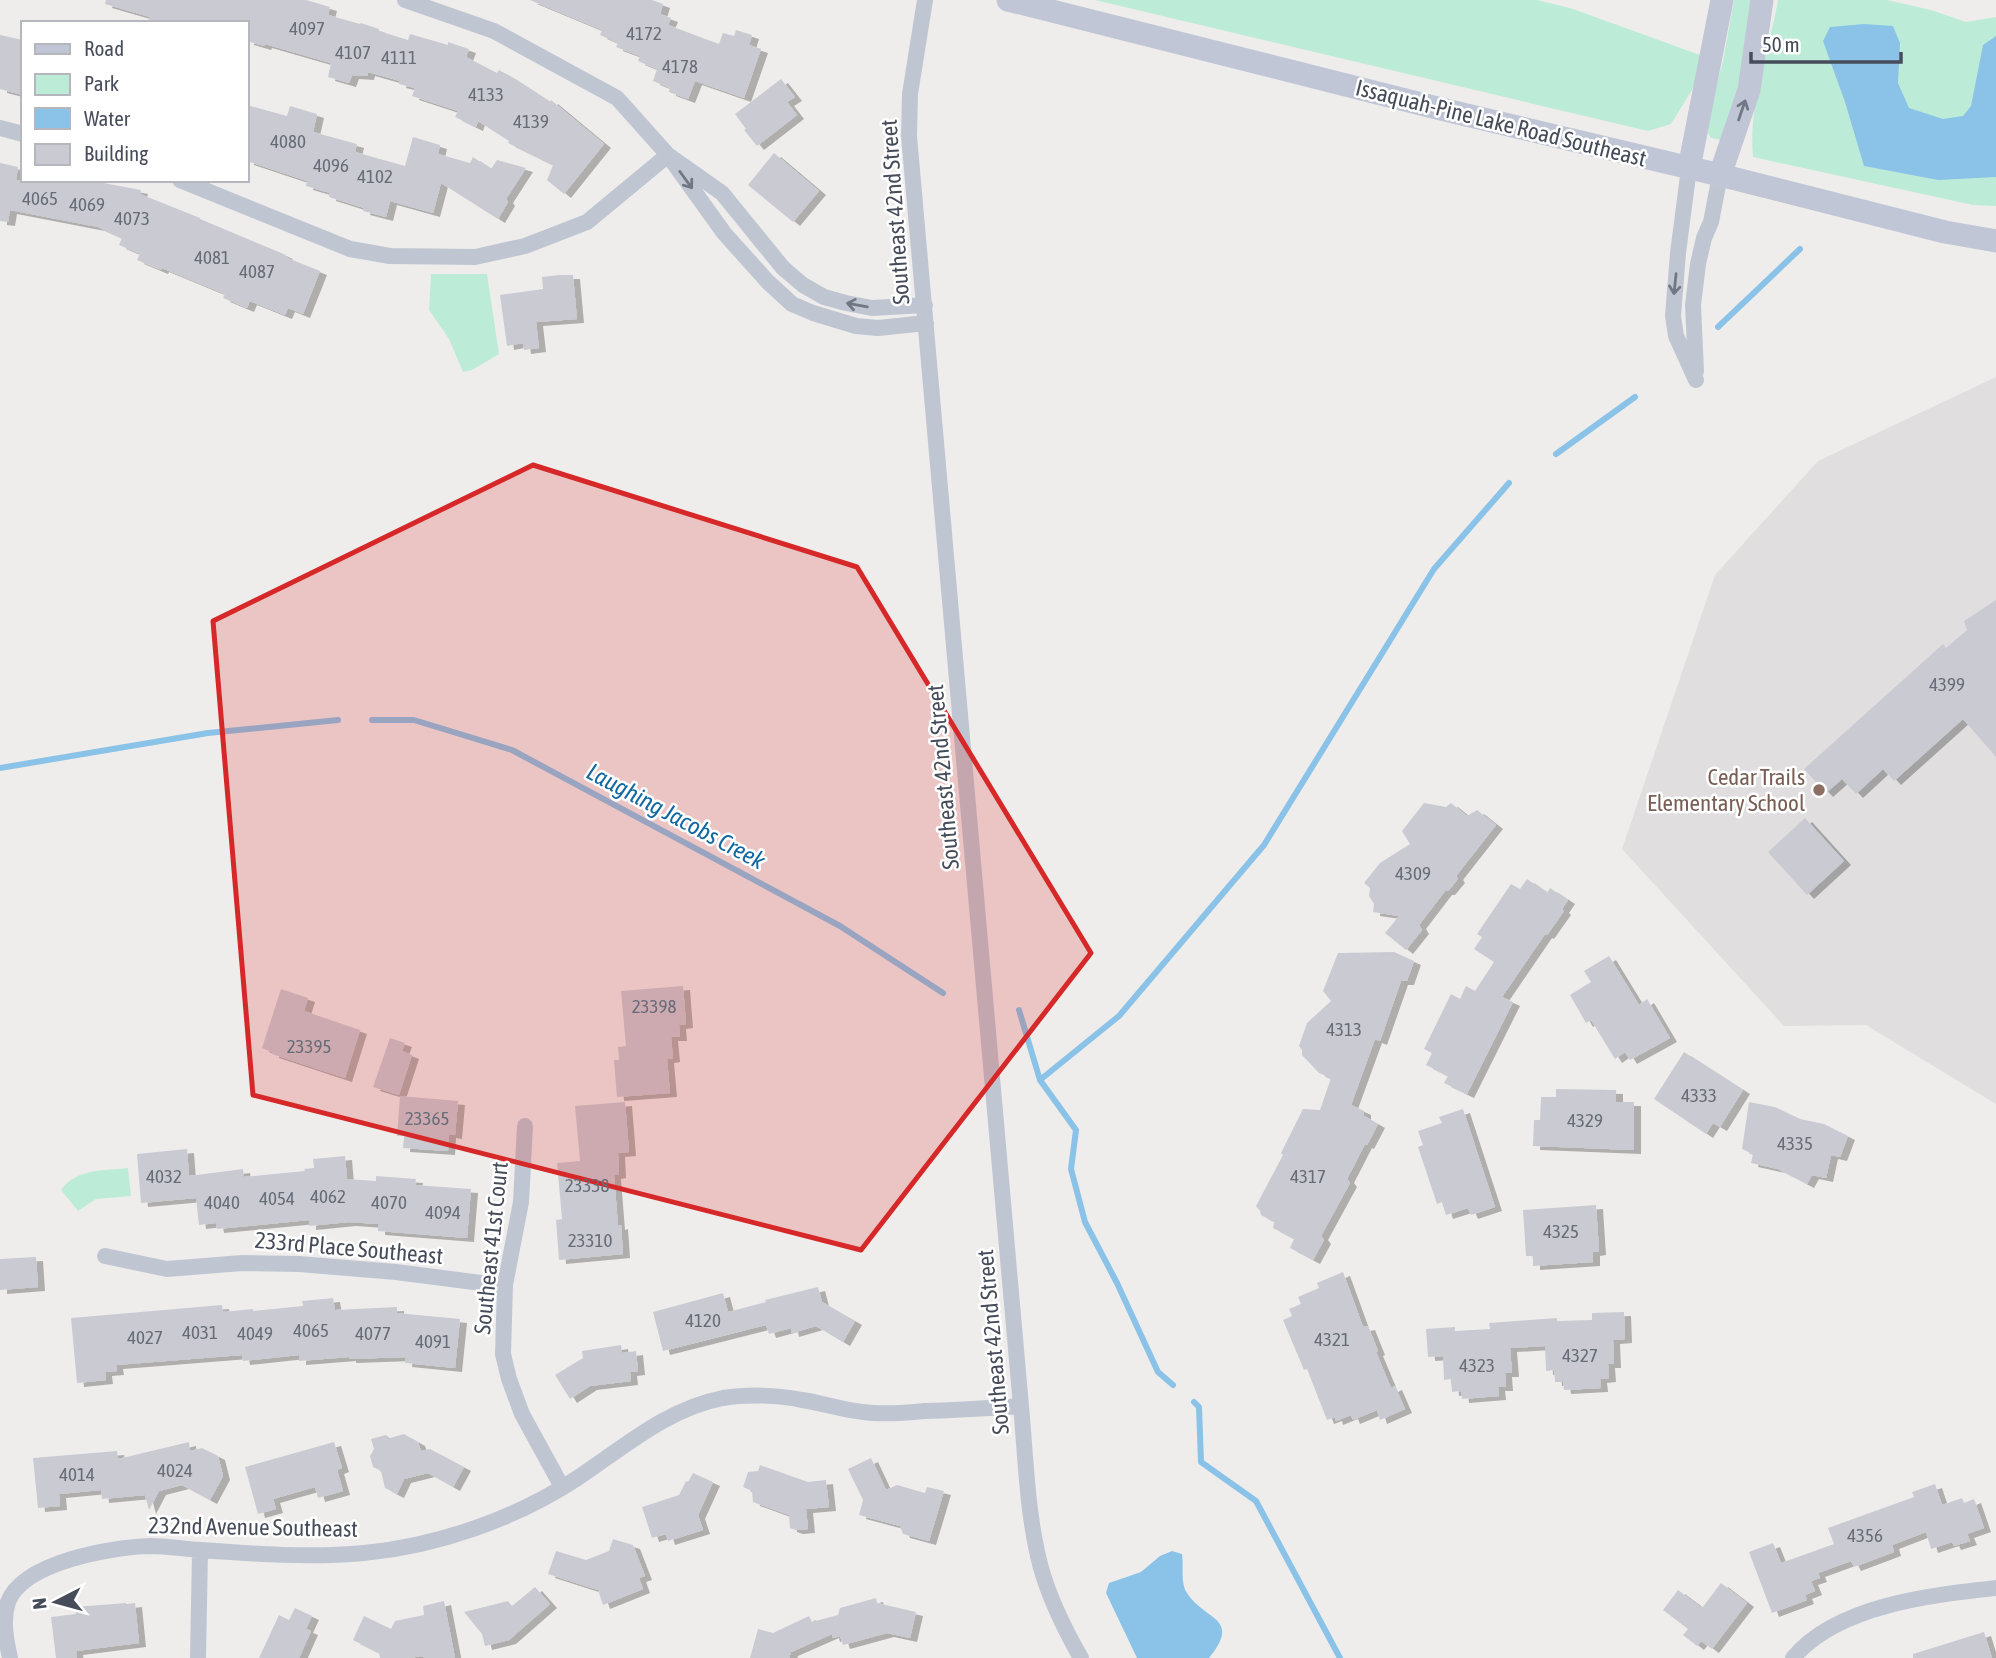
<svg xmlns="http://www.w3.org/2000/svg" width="1996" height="1658" viewBox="0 0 1996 1658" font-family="'Asap Condensed',sans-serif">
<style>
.education{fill:#e0dede}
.green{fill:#bcecd7}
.water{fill:#8ac3e7}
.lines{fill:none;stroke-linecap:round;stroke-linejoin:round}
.stream{stroke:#8ac3e7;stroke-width:6}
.building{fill:#cacbd2;filter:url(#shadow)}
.street{stroke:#c0c6d1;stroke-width:16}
.secondary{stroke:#c0c6d5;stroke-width:23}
.oneway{stroke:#717784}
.oneway2{stroke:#717783}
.marked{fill:#d62828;fill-opacity:0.2;stroke:#d62828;stroke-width:5;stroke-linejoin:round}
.education-dot{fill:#8d6e63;stroke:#fff;stroke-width:2.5}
.labels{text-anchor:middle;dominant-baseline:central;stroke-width:5;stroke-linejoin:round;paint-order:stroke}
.number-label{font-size:19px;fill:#676c77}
.street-label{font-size:23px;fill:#464c59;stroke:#fff}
.education-label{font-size:23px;fill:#785e54;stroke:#fff;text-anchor:end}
.water-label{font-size:24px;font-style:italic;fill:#1268a0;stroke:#fff}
</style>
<defs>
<filter id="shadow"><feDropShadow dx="7" dy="4" stdDeviation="0" flood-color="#0004"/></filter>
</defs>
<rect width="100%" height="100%" fill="#efedec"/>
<path class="education" d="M 1996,377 L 1996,1104 L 1866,1025 L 1784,1026 L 1622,849 L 1715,575 L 1818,461 Z"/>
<path class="green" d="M 1095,0 L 1537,0 L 1573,9 L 1711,59 L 1671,124 L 1648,131 Z
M 1734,0 L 1755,0 L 1744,96 L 1726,141 L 1711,138 L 1705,129 L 1723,61 Z
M 1778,0 L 1887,0 L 1931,10 L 1966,22 L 1996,17 L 1996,206 L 1973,205 L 1753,157 C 1748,105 1769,51 1778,0 Z
M 431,274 L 487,274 L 499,354 L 472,370 L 463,372 L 449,339 L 429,310 Z
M 128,1168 L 131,1196 L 96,1199 L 78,1211 L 61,1190 C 77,1168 103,1171 128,1168 Z"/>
<path class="water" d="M 1864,24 L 1893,26 L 1900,43 L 1898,83 L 1909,108 L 1943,119 L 1963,116 L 1971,106 L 1983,45 L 1996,36 L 1996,177 L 1938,180 L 1864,166 L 1845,102 L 1823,41 L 1830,27 Z
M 1172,1551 L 1182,1554 C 1184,1566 1180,1583 1187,1593 C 1205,1621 1242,1617 1209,1658 L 1137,1658 L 1106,1593 L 1109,1583 L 1141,1572 L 1160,1556 Z"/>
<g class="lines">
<path class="stream" d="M 1718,327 L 1800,249
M 1556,454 L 1635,397
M 372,720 L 414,720 L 512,750 L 840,926 L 943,993
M 0,768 L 208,733 L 338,720
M 1019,1010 L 1040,1080 L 1076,1130 L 1071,1169 L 1085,1222 L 1117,1283 L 1158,1372 L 1173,1385
M 1040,1080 L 1119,1016 L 1264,845 L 1434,569 L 1509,483
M 1194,1402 L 1199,1407 L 1201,1462 L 1256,1501 L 1340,1658"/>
</g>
<path class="building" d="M 106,0 L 306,0 L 330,7 L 328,15 L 360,24 L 361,23 L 379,29 L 379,31 L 408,40 L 410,34 L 448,45 L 448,42 L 469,49 L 466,57 L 497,73 L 499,70 L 510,76 L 550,102 L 551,100 L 604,144 L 564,194 L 547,180 L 553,165 L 508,143 L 509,141 L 478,121 L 476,127 L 455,117 L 458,111 L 412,96 L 415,88 L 399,84 L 400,81 L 368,72 L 367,76 L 352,75 L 349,83 L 328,77 L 331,63 L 265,44 L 264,46 L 247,41 L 247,23 L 148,23 L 150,17 L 105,4 Z
M 530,0 L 652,0 L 663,4 L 660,14 L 671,18 L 668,25 L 719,44 L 723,33 L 734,36 L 736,30 L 752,35 L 749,45 L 761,49 L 744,98 L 695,81 L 688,99 L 669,92 L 670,88 L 653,81 L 657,69 L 638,61 L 640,56 L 616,47 L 618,43 L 600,35 L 602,30 Z
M 0,35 L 23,40 L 23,95 L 0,89 Z
M 781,79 L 795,97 L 787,102 L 797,115 L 757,146 L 744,130 L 746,129 L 735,114 Z
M 247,105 L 287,116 L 290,106 L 317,114 L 313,132 L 357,144 L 355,152 L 405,166 L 413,137 L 440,145 L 438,154 L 470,163 L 473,157 L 491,169 L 497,160 L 526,168 L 506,199 L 508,202 L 498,219 L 441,183 L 433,213 L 390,201 L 386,217 L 363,211 L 364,208 L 329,197 L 330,193 L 306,186 L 307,181 L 247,161 Z
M 774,153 L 819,191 L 793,222 L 748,185 Z
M 0,163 L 18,167 L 16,180 L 88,180 L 141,190 L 140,194 L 200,218 L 200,219 L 286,255 L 285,257 L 320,271 L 303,314 L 288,308 L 285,315 L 250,301 L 247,308 L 223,298 L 225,294 L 162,268 L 161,270 L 137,260 L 140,254 L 119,245 L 122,238 L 98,227 L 10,210 L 8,222 L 0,221 Z
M 559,275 L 573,275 L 577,319 L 536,322 L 539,348 L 524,350 L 523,343 L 507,346 L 500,295 L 543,289 L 542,277 Z
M 1996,600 L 1996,757 L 1963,719 L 1894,781 L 1883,769 L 1856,794 L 1842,779 L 1826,793 L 1804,769 L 1943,644 L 1946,648 L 1967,630 L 1964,621 Z
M 1424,803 L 1446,807 L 1451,803 L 1467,816 L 1477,810 L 1496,825 L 1456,876 L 1458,879 L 1448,891 L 1445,891 L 1419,925 L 1422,930 L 1406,950 L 1385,933 L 1399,916 L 1373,912 L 1374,904 L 1369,896 L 1370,888 L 1364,883 L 1380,863 L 1410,844 L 1402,831 Z
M 1805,818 L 1844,861 L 1807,895 L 1768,852 Z
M 1527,879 L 1547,893 L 1550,888 L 1568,900 L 1562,909 L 1564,911 L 1547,935 L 1545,934 L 1502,997 L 1513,1002 L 1467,1094 L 1444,1083 L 1448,1076 L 1426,1065 L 1432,1053 L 1424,1049 L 1451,994 L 1460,999 L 1466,986 L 1475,991 L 1494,962 L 1474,949 L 1482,937 L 1477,934 L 1511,884 L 1520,889 Z
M 1394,952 L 1414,961 L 1407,981 L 1401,981 L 1380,1041 L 1375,1039 L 1351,1105 L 1364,1111 L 1364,1116 L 1378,1124 L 1367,1145 L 1365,1144 L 1347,1179 L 1350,1183 L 1321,1236 L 1324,1240 L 1313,1260 L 1290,1248 L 1294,1239 L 1273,1228 L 1274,1222 L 1261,1215 L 1260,1211 L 1256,1206 L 1283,1155 L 1281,1153 L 1303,1109 L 1320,1110 L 1331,1078 L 1319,1073 L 1302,1055 L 1302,1050 L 1299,1046 L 1307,1023 L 1331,1001 L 1323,991 L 1338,953 Z
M 1609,956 L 1639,1005 L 1647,999 L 1670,1038 L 1630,1060 L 1625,1052 L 1615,1059 L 1591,1020 L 1586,1023 L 1570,995 L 1591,982 L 1584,971 Z
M 683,986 L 686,1024 L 679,1025 L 680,1037 L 671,1037 L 673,1058 L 667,1059 L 670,1093 L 617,1097 L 614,1060 L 619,1060 L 618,1047 L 626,1046 L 621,991 Z
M 281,989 L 308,998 L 304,1011 L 360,1030 L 345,1078 L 272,1054 L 272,1052 L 262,1048 Z
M 390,1038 L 405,1043 L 402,1051 L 412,1055 L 399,1095 L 373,1087 Z
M 1684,1052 L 1743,1090 L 1720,1127 L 1713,1123 L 1706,1134 L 1654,1099 Z
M 1556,1089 L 1616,1090 L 1616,1102 L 1634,1102 L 1634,1150 L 1533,1146 L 1534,1120 L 1540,1120 L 1541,1097 L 1556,1097 Z
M 400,1096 L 458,1101 L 455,1135 L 449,1134 L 448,1151 L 403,1148 L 404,1136 L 397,1136 Z
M 625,1102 L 629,1152 L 618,1153 L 619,1174 L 614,1175 L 618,1226 L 621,1225 L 623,1254 L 559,1260 L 556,1220 L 562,1219 L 557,1163 L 580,1161 L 575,1106 Z
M 1749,1102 L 1775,1107 L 1800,1119 L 1824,1124 L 1848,1136 L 1840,1157 L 1831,1155 L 1826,1178 L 1812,1175 L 1807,1184 L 1778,1169 L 1751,1163 L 1753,1154 L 1742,1149 Z
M 1463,1109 L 1495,1207 L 1471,1215 L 1468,1208 L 1446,1215 L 1442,1202 L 1437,1204 L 1418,1147 L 1423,1145 L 1418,1131 L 1442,1123 L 1439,1117 Z
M 187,1149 L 189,1176 L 243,1169 L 244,1177 L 305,1171 L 304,1169 L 314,1168 L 313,1159 L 345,1156 L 347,1179 L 376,1181 L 376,1176 L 416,1179 L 415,1185 L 471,1189 L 467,1238 L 378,1231 L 378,1224 L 349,1222 L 309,1226 L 309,1220 L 217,1229 L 216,1223 L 199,1225 L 196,1198 L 141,1203 L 137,1154 Z
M 1596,1205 L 1599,1251 L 1593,1252 L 1593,1262 L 1533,1266 L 1533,1256 L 1526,1256 L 1523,1210 Z
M 36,1257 L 38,1287 L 0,1290 L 0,1259 Z
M 1343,1272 L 1363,1327 L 1368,1326 L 1378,1351 L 1376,1352 L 1391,1388 L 1395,1386 L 1405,1409 L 1380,1420 L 1377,1410 L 1353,1420 L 1351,1415 L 1336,1421 L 1335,1417 L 1327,1420 L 1307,1369 L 1304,1370 L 1283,1320 L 1292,1316 L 1289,1309 L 1301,1304 L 1298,1297 L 1319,1288 L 1317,1283 Z
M 818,1287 L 822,1302 L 855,1321 L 843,1342 L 816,1326 L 792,1333 L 791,1328 L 769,1334 L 766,1325 L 663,1351 L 653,1312 L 723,1293 L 728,1312 L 766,1302 L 765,1300 Z
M 333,1298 L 335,1310 L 397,1307 L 397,1313 L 460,1319 L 455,1368 L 405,1363 L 406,1357 L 349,1359 L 349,1357 L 299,1361 L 299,1355 L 243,1361 L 242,1355 L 116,1365 L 117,1371 L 105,1372 L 106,1380 L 77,1383 L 71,1318 L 222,1305 L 223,1312 L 253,1309 L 253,1311 L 303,1306 L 302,1301 Z
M 1624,1312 L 1625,1339 L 1613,1340 L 1614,1364 L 1608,1364 L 1609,1378 L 1600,1379 L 1601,1388 L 1564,1390 L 1563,1382 L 1555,1382 L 1554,1370 L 1546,1371 L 1545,1346 L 1510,1348 L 1512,1373 L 1505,1373 L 1506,1387 L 1498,1387 L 1499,1396 L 1462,1399 L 1461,1391 L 1452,1392 L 1451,1379 L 1444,1380 L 1443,1356 L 1428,1357 L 1426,1329 L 1455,1327 L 1455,1331 L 1490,1329 L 1489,1323 L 1557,1318 L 1557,1321 L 1592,1320 L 1592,1313 Z
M 621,1345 L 622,1353 L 636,1351 L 638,1371 L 630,1372 L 631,1381 L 590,1386 L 570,1399 L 555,1375 L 583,1358 L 582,1351 Z
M 404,1434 L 418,1442 L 421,1451 L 430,1449 L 464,1467 L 453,1487 L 428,1473 L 404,1479 L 397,1494 L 385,1488 L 381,1471 L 373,1467 L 370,1456 L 374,1449 L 371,1439 L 386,1435 L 390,1438 Z
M 189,1442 L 190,1451 L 202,1448 L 218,1456 L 223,1476 L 210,1500 L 182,1485 L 159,1491 L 149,1510 L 145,1495 L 102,1499 L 101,1490 L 59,1494 L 60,1506 L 38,1508 L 33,1458 L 117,1451 L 118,1459 Z
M 334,1442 L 342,1468 L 337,1470 L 343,1491 L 318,1498 L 315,1487 L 273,1499 L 276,1509 L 258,1514 L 245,1467 Z
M 871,1458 L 886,1490 L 897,1485 L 925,1493 L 927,1487 L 944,1491 L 929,1541 L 903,1534 L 900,1526 L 859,1515 L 863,1500 L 848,1469 Z
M 760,1465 L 808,1482 L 826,1480 L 829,1507 L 806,1509 L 808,1529 L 796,1530 L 790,1528 L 789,1515 L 753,1502 L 752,1491 L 743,1487 L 748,1472 L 758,1471 Z
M 693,1473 L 713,1482 L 698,1515 L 703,1530 L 668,1541 L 666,1534 L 652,1538 L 642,1507 L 679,1495 L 686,1481 L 688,1482 Z
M 1935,1484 L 1942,1505 L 1962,1498 L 1964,1503 L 1974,1499 L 1984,1528 L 1967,1534 L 1970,1541 L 1954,1546 L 1952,1542 L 1931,1549 L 1926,1532 L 1892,1545 L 1894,1552 L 1854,1567 L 1851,1561 L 1818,1573 L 1820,1578 L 1811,1581 L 1815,1591 L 1805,1595 L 1807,1600 L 1772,1613 L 1749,1552 L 1773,1543 L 1781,1563 L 1834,1544 L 1828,1528 L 1914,1497 L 1912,1492 Z
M 613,1539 L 633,1545 L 645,1576 L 639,1578 L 643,1589 L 603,1605 L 598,1590 L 548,1574 L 556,1551 L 586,1560 L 609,1551 Z
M 1721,1583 L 1747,1603 L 1712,1649 L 1701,1641 L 1697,1646 L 1683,1635 L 1688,1629 L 1663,1610 L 1678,1590 L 1702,1608 Z
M 535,1587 L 550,1604 L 509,1640 L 485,1646 L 482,1634 L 464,1612 L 508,1601 L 512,1606 Z
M 876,1598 L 877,1603 L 916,1612 L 910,1638 L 887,1633 L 843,1645 L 840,1636 L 833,1638 L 832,1634 L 791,1652 L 789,1658 L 750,1658 L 758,1629 L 773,1633 L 809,1616 L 812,1622 L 838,1615 L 840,1608 Z
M 444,1601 L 455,1658 L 426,1658 L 421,1656 L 410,1658 L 380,1658 L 379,1653 L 353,1640 L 364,1616 L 391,1629 L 395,1621 L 424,1615 L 423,1606 Z
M 126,1603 L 126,1604 L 135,1603 L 139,1643 L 76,1651 L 77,1658 L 56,1658 L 51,1617 L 76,1614 L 75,1607 Z
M 295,1608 L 312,1616 L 306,1629 L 311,1631 L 299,1658 L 259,1658 L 279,1615 L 289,1620 Z
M 1984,1632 L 1992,1658 L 1913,1658 L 1913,1654 Z"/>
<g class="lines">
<path class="street" d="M 925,0 L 910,94 L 909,136 L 1021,1406 C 1026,1460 1027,1516 1041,1568 C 1050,1600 1065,1630 1081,1658
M 0,128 L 23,134
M 1689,168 L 1678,253 L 1673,316 L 1676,336 L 1696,380
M 180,180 L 350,249 L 390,256 L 475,257 L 525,246 L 587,222 L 668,155 L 617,98 L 494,31 L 405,0
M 925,305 L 872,308 L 846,303 L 824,297 L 803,285 L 783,268 L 722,193 L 668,155 L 724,233 L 768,282 L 792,304 L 813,313 L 856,326 L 878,328 L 926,323
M 1696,371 L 1693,305 L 1698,264 L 1704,238 L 1711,222 L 1720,175
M 525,1126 L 521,1202 L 505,1285 L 503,1354 L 509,1379 L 522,1414 L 562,1487
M 105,1256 L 167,1269 L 242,1263 L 299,1264 L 396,1272 L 505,1286
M 10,1658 C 6,1640 2,1620 8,1602 C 23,1562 112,1547 150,1546 C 167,1546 184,1549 201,1550 C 255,1554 310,1558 364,1553 C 437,1546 515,1519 576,1479 C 623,1448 666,1409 723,1398 C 747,1394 778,1395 802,1400 C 822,1403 843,1410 863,1412 C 883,1415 905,1413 925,1411 C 957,1410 989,1408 1021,1406
M 198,1658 L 200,1550
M 1793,1658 C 1837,1605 1932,1595 1996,1588"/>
<path class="secondary" d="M 1008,0 L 1437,108 L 1720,175 L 1945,232 L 1996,241
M 1689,168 L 1722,0
M 1720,175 L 1749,90 L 1762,0"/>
</g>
<defs><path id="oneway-shaft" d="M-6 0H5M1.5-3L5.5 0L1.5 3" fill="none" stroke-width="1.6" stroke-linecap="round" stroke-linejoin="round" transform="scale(1.75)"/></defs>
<use class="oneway" href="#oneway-shaft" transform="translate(1742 110) rotate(-71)"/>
<g class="oneway2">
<use href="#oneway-shaft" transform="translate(686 180) rotate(54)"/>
<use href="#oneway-shaft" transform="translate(1675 284) rotate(96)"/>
<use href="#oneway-shaft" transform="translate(857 305) rotate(-170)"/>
</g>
<path class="marked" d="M 533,465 L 857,567 L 1091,953 L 861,1250 L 253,1095 L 213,621 Z"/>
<circle class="education-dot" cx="1819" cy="790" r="7"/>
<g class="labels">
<g class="number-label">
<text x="307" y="28">4097</text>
<text x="644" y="33">4172</text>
<text x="353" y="52">4107</text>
<text x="399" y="57">4111</text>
<text x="680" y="66">4178</text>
<text x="486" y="94">4133</text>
<text x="531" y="121">4139</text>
<text x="288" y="141">4080</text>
<text x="331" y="165">4096</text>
<text x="375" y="176">4102</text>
<text x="40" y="198">4065</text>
<text x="87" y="204">4069</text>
<text x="132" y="218">4073</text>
<text x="212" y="257">4081</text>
<text x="257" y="271">4087</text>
<text x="1947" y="684">4399</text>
<text x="1413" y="873">4309</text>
<text x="654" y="1006">23398</text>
<text x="1344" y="1029">4313</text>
<text x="309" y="1046">23395</text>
<text x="1699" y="1095">4333</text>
<text x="427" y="1118">23365</text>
<text x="1585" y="1120">4329</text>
<text x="1795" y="1143">4335</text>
<text x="164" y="1176">4032</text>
<text x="1308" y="1176">4317</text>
<text x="587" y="1185">23338</text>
<text x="328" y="1196">4062</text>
<text x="277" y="1198">4054</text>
<text x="222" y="1202">4040</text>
<text x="389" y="1202">4070</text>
<text x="443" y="1212">4094</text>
<text x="1561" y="1231">4325</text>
<text x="590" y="1240">23310</text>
<text x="703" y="1320">4120</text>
<text x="311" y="1330">4065</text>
<text x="200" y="1332">4031</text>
<text x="255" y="1333">4049</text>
<text x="373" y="1333">4077</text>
<text x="145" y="1337">4027</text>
<text x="1332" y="1339">4321</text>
<text x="433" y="1341">4091</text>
<text x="1580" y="1355">4327</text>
<text x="1477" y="1365">4323</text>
<text x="175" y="1470">4024</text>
<text x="77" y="1474">4014</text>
<text x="1865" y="1535">4356</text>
</g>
<g class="street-label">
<text transform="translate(1501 123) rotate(14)">Issaquah-Pine Lake Road Southeast</text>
<text transform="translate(895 212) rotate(-94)">Southeast 42nd Street</text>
<text transform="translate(943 777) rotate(-95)">Southeast 42nd Street</text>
<text transform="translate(349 1248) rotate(5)">233rd Place Southeast</text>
<text transform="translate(491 1248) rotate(-84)">Southeast 41st Court</text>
<text transform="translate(993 1342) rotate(-95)">Southeast 42nd Street</text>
<text transform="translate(253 1527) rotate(1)">232nd Avenue Southeast</text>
</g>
<g class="education-label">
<text x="1805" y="777">Cedar Trails<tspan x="1805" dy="26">Elementary School</tspan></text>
</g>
<g class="water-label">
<text transform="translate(676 816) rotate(28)">Laughing Jacobs Creek</text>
</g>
</g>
<rect x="21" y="21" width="228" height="161" fill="#ffffff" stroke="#b5b7bd" stroke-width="2"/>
<rect x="35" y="44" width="35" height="10" fill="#c0c6d5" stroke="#b5b7bd" stroke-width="2"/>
<text x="84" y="56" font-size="21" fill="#464c59">Road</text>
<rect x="35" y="74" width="35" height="21" fill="#bcecd7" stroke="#b5b7bd" stroke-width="2"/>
<text x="84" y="91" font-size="21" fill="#464c59">Park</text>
<rect x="35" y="108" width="35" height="21" fill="#8ac3e7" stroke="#b5b7bd" stroke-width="2"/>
<text x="84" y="126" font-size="21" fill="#464c59">Water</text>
<rect x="35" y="144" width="35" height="21" fill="#cacbd2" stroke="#b5b7bd" stroke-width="2"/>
<text x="84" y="161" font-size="21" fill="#464c59">Building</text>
<g transform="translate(56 1602) rotate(264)" stroke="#ffffff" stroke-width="5" paint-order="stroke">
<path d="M0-5L12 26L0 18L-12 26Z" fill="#464c59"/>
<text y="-10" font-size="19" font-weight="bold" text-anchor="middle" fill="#464c59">N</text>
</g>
<path d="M1751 52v10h150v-10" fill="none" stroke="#464c59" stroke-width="3.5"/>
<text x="1762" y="52" font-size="21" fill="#464c59" stroke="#ffffff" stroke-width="5" paint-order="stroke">50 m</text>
</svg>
